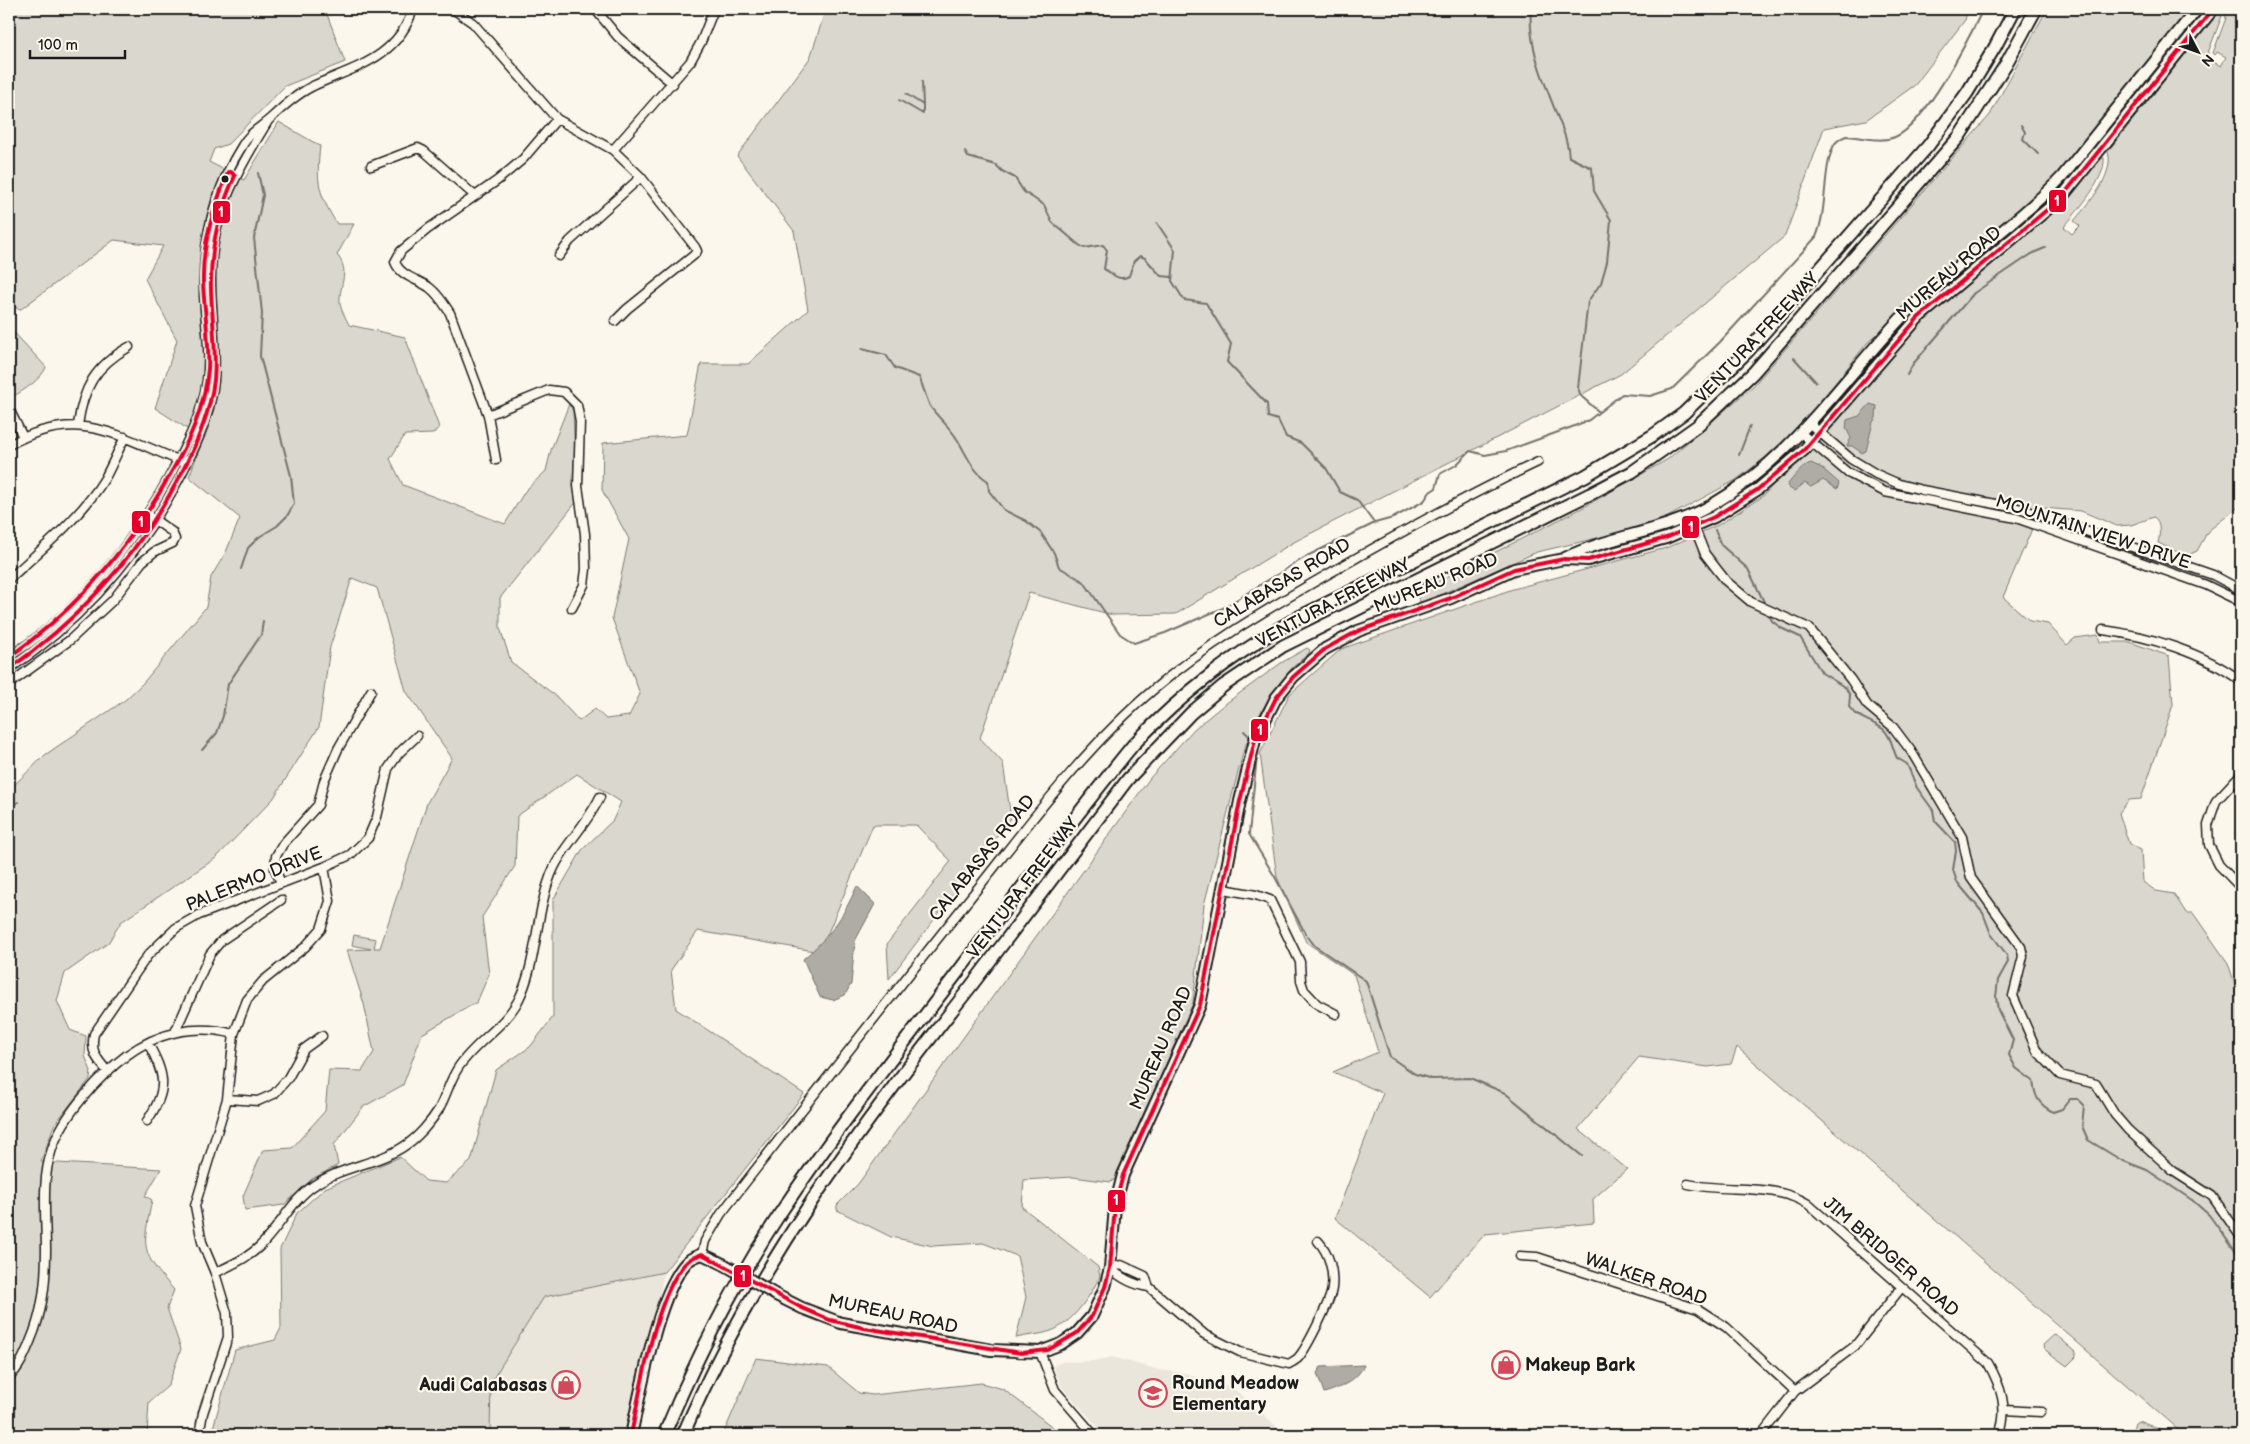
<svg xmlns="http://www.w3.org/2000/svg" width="2250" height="1444" viewBox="0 0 2250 1444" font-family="'Balsamiq Sans',sans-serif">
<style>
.built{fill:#eae6dc}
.green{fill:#dad7ce;stroke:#7b7a75}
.water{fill:#afaca5;stroke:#74726e}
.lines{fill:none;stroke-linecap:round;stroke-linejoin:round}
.stream{stroke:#74726e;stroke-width:2}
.minor-casing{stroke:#1c1c1c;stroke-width:11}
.major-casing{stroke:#1c1c1c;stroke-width:14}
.highway-casing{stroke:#1c1c1c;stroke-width:15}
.minor{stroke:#fbf7ec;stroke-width:8}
.major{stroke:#fbf7ec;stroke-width:10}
.highway{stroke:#fbf7ec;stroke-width:11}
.major-bridge-casing{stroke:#1c1c1c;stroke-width:14;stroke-linecap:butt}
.major-bridge{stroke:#fbf7ec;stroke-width:10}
.bus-1-casing{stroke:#fbf7ec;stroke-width:8}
.bus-1{stroke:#e4002b;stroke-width:4}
.bus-dot{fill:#1c1c1c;stroke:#fbf7ec;stroke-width:2}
.labels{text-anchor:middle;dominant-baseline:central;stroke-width:4.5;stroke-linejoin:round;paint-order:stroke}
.street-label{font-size:18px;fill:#1c1c1c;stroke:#fbf7ec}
.poi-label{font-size:18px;font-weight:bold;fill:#1c1c1c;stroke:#fbf7ec;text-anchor:start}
.line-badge{stroke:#fbf7ec;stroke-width:2}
.badge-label{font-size:14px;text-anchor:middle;font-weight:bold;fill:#fff}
</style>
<rect width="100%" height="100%" fill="#fbf7ec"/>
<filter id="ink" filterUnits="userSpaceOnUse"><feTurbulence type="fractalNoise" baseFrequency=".02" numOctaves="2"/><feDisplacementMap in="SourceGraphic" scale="10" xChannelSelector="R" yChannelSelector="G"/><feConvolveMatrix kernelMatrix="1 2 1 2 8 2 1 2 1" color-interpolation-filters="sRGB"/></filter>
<g filter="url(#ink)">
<path class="built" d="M 664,1272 L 634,1435 L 490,1435 L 491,1382 L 544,1296 Z
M 1112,1357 L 1159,1370 L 1185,1373 L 1198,1378 L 1202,1384 L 1231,1386 L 1286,1435 L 1105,1435 L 1061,1386 L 1053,1366 L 1062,1362 L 1094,1361 Z"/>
<path class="green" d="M 9,9 L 325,9 L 345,62 L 285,86 L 228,144 L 214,149 L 209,162 L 244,180 L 279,122 L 320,146 C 316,183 318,193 337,224 L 354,224 L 337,255 C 351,271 339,284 340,302 C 340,309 346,318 349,325 L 405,337 L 439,427 L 433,434 L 405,435 L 390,459 L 403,485 L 505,524 L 525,491 L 546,471 L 551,450 L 569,404 L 573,411 L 577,501 L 500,598 L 500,628 L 511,662 L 556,696 L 579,721 L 595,709 L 606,719 L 629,716 L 640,694 L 612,618 L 629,539 L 602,490 L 603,443 L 687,435 L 701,364 L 748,364 L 808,310 L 794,231 L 737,156 L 810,58 L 826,9 L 1968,9 L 1965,20 L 1915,85 L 1866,120 L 1824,128 L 1785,236 L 1621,374 L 1294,542 L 1176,614 L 1113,615 L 1029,593 L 980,738 L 1003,763 L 1011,818 L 889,979 L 887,944 L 951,861 L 916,825 L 873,825 L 820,952 L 698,931 L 671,970 L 676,1009 L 804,1094 L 664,1272 L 544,1297 L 491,1382 L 490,1435 L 211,1435 L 235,1350 L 275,1340 L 281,1328 L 280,1249 L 297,1213 L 325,1188 L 400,1157 L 426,1181 L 446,1183 L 471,1161 L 496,1070 L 530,1047 L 553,1017 L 553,900 L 582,850 L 613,820 L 621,802 L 577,774 L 517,816 L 515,866 L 482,917 L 489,974 L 477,1002 L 422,1034 L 403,1085 L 363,1107 L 334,1145 L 338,1165 L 312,1179 L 284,1205 L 245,1210 L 243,1196 L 263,1150 L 292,1148 L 325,1111 L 329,1070 L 362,1071 L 374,1052 L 364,1004 L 347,950 L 371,949 L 352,945 L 354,935 L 376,939 L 374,948 L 380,948 L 427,803 L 452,758 L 406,691 L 377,588 L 352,578 L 330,647 L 319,727 L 273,799 L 216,858 L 121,922 L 108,943 L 65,973 L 57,1001 L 70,1030 L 86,1036 L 85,1056 L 91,1071 L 90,1079 L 54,1125 L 41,1162 L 161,1169 L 145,1196 L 152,1200 C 142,1249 140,1251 174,1290 L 167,1308 L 181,1349 L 168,1386 L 149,1402 L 147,1435 L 9,1435 L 9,790 L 45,755 L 125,700 L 143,683 L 206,607 L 211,577 L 226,552 L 240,518 L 189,477 L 203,439 L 155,408 L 177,340 L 145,279 L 163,246 L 114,240 L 21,309 L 9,306 Z
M 2047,9 L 2189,9 L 2054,178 L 2022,209 L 1868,342 L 1792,437 L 1736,480 L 1664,519 L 1632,530 L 1537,552 L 1421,603 L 1415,593 L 1584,507 L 1668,459 L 1753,386 L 1990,115 Z
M 2224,9 L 2241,9 L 2241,505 L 2208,531 L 2197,551 L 2186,556 L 2158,543 C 2160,535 2161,523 2154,517 L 2131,525 L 2117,526 L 2081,511 L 2041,508 L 2003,597 L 2030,621 L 2048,624 L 2067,645 L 2075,638 L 2098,635 L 2100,642 L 2130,642 L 2169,656 L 2173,705 L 2141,799 L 2129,800 L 2119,813 L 2129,844 L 2141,850 L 2143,882 L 2156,891 L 2174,894 L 2186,913 L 2193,913 L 2228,963 L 2241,1003 L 2241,1435 L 2184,1435 L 1737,1047 L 1731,1064 L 1708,1067 L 1639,1057 L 1578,1129 L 1627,1169 L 1593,1199 L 1594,1223 L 1485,1234 L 1430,1297 L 1335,1218 L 1383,1093 L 1333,1072 L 1378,1052 L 1354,975 L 1306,942 L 1277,877 L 1260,754 L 1289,695 L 1341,649 L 1513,589 L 1666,548 L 1720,524 L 1763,496 L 1921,324 L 2058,208 L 2102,158 L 2104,158 C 2106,179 2077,211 2064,227 L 2072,234 L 2080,226 L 2074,221 C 2088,204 2107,184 2109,162 C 2110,158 2108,154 2108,151 L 2219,12 L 2222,16 L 2206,58 L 2221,66 L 2226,57 L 2217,52 L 2215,55 L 2213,53 L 2226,18 Z
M 9,327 L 46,367 C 42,379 23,391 12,397 L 9,394 Z
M 1307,648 L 1310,650 L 1309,653 L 1292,668 L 1274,691 L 1258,717 L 1244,749 L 1204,905 L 1193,1003 L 1115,1179 L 1111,1182 L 1073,1177 L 1024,1180 L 1022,1207 L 1098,1267 L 1100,1276 C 1091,1295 1072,1324 1051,1331 C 1041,1335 1027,1335 1016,1338 L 1026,1297 L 1017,1256 L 983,1243 L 933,1246 L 891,1237 L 837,1210 L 837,1205 L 858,1184 L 1150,778 L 1194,729 L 1221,707 L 1281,663 Z
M 2055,1334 L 2076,1352 L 2076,1357 L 2067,1366 L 2044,1349 L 2043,1345 Z
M 756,1358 L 828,1367 L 859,1393 L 873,1395 L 981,1383 L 1003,1389 L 1063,1435 L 723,1435 Z
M 2138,1421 L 2164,1431 L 2165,1435 L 2130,1435 L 2135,1423 Z"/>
<path class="water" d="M 1870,404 L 1877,406 L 1876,418 L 1873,422 L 1866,451 L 1862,453 L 1852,446 L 1847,446 L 1851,438 L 1846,428 L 1847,420 L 1859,416 Z
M 1811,463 L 1822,468 L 1839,483 L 1837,489 L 1823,480 L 1811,487 L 1805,483 L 1794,491 L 1789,488 L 1788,484 C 1794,477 1803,465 1811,463 Z
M 857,886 L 875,904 L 855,941 L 851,984 L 845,995 L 833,1000 L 820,997 L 803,959 C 830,936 842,919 857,886 Z
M 1364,1365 C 1358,1380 1339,1389 1324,1393 L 1317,1373 L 1321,1367 Z"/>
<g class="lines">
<path class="stream" d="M 1531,9 C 1528,44 1542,77 1555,110 C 1561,126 1568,139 1569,157 L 1592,168 L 1594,191 L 1611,220 L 1607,262 L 1601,283 L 1588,301 L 1578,388 L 1581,396 L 1599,412
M 922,82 L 923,105
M 899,100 L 923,114 L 923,105 L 906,94
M 2021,125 L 2025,132 L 2023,139 L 2038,154
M 965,152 L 968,157 L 996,165 L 1002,171 L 1015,178 L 1024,192 L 1044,205 L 1052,222 L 1079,245 L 1084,248 L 1103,245 L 1107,250 L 1104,269 C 1114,274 1118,282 1129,276 L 1134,261 L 1140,256 L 1145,258 L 1161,276 L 1172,277
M 1157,223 L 1175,250 L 1172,281 L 1184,300 L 1206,303 L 1231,344 L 1227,362 L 1267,404 L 1268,417 L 1278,420 L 1286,437 L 1301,443 L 1326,468 L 1340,492 L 1357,500 L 1374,523
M 862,349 L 886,355 L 895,368 L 919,377 C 923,386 926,398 930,406 C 938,418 950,427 957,439 C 967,455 972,471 988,481 L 989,491 L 1004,510 L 1026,521 L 1041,533 L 1054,553 L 1059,567 L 1084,582 L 1120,634 L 1134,643 L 1165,633 L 1223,608 L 1307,556 L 1375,523 L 1393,518 L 1424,501 L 1430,492 L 1436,488 L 1440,474 L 1456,465 L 1470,451 L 1485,455 L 1506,451 L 1572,427 L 1589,420 L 1622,394 L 1650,396 L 1672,389 L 1720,342 L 1816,237 C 1828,209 1822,170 1834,145 C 1837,140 1841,138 1846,136 C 1862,137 1880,143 1895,137 C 1925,125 1969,38 1983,9
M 1794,358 L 1816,382
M 1907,375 L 1913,364 L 1974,293 L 2033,253 L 2045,248
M 1739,455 L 1750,426
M 1715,530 L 1721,545 L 1748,569 L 1765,604
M 241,569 L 248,548 L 259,537 L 277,526 L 287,516 L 294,504 L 291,476 L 260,356 L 262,313 L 254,238 L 263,195 L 258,173
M 1768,613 L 1772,621 L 1781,628 L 1800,637 L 1822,673 L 1846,688 L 1850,696 L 1849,707 C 1857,718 1872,721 1883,729 C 1892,737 1892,748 1897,758 L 1907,764 L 1917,788 L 1933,810 L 1935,821 L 1955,842 L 1956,851 L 1953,870 L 1957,882 L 1983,913 L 1991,934 L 2007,955 L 2008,962 L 1998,980 L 1996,997 L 1998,1010 L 2013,1040 L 2009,1055 L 2016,1068 L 2033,1081 C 2035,1097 2038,1104 2053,1112 L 2062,1109 L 2070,1099 L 2078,1099 L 2084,1105 L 2082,1126 L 2088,1140 L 2121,1160 L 2147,1170 L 2192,1200 L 2209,1215 L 2241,1259
M 1244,731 L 1252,739
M 1258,746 L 1249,834 L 1275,877 L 1305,933 L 1315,946 L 1366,981 L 1390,1057 L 1415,1074 L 1432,1079 L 1470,1078 L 1505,1093 L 1582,1156
M 202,750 L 217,733 L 223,716 L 228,684 L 261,635 L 263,621
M 9,809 L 18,802"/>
<defs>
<path id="minor" d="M 453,9 L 473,23 L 557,119 L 613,150 L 641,177 L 695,247 L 697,251 L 694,255 L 627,309 L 615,321
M 595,9 L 618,37 L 673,84
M 613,150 L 690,62 L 701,42 L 714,9
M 371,166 L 418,148 L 424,151 L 475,196
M 559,256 L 570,241 L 641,177
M 9,409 L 23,437
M 488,415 L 549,390 L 564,392 L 577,405 L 580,421 L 578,486 L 585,534 L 586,569 L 584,585 L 572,608
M 1810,424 L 1851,459 L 1876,474 L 1899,484 L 1922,490 L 2022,509 L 2213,575 L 2241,590
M 78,425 C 83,388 95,366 129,347
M 1802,434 L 1848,473 L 1885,492 L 2016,518 L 2206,585 L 2241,602
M 9,445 C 79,406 117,436 183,462
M 496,460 L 488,415 L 450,313 C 444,304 439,295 430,288 C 418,279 401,277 395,262 L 401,251 L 428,229 L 498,180 L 523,159 L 557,119
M 1690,516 L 1705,554 L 1726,581 L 1751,602 L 1809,628 L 1851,680 L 1867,705 L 1893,727 L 1911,751 L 1962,837 L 1971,878 L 2021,947 L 2023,956 L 2013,996 L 2037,1051 L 2060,1075 L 2096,1084 L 2115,1115 L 2128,1130 L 2173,1171 L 2212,1196 L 2241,1237
M 9,579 C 41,550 82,516 105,478 C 112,465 118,451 125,437
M 2103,630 C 2149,636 2204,653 2241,681
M 9,657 C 81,611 132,546 172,472 C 187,443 203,413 207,380 C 211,352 205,323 204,294 C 202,242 214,191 242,146 C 250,132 260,128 271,118 C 284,106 297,94 313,86 C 354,67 397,59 413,9
M 9,669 C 80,622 134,561 175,486 C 193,453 210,419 214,381 C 217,347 211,312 211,278 C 211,215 236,174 268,121
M 9,684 L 70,640 L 113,600 L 142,562 L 154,552 L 173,543 L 175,539 L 172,532 L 152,518
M 2241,774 L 2216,801 L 2208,825 L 2209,845 L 2219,865 L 2241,888
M 281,883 L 275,869 L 276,856 L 283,844 L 318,805 L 324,781 L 338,749 L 371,691
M 1224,889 L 1256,895 L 1270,900 L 1300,962 L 1301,981 L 1304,990 L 1317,1004 L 1336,1014
M 175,1032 L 210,954 L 222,940 L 281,900
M 108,1072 C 97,1059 90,1052 94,1034 L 148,955 L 176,928 L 199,915 L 324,867 L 350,855 L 368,838 L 377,817 L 388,769 L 399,753 L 417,736
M 227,1099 L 258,1101 L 274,1094 L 288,1078 L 304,1049 L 322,1036
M 147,1121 C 169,1089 165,1075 148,1043
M 1688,1184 C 1727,1193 1773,1182 1808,1204 L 1988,1363 C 2001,1386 2009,1409 1999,1435
M 702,1254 L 705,1241 L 721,1214 C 803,1108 886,1003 970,898 C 1027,827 1083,749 1153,690 C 1206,645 1264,611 1323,577 C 1394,536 1464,497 1538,462
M 1520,1256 L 1537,1257 L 1698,1309 L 1726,1327 L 1795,1391
M 1110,1268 L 1121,1265 L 1145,1276 L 1149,1287 L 1204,1334 L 1240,1352 L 1289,1364 C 1292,1362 1296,1360 1298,1358 C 1307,1348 1331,1300 1332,1288 C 1334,1271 1329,1253 1318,1241
M 1110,1268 C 1121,1278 1133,1285 1149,1287
M 215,1273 C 231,1265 248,1258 260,1246 C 280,1227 292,1199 316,1184 C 343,1166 379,1164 406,1145 C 418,1137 431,1122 439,1109 C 446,1096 450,1080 458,1068 C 474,1043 504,1027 518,1001 C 537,964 535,919 549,880 C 559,849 586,827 600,797
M 1040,1352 L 1055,1390 L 1094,1435
M 9,1377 C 19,1369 25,1354 30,1342 C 43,1312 46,1282 46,1250 C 46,1216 41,1181 52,1149 C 63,1115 99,1076 127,1055 C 159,1032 196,1024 234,1034
M 2005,1410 L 2041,1412
M 199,1435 L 203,1413 L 228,1337 L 227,1313 L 215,1273 L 202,1242 L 195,1206 L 227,1099 L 234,1034 L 247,1000 L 263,981 L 305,947 L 321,929 L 330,901 L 324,867
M 1761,1435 L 1795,1391 L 1855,1346 L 1901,1288"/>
<path id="major" d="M 1565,558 C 1611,535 1662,533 1710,506 C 1792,459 1837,386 1900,319 C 1950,267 2012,229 2062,177 L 2197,9
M 776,1295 L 802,1308 L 841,1323 L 991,1350 L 1040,1352 L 1061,1344 L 1077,1333 L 1092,1316 L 1105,1287 L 1110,1268 L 1115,1206 L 1123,1175 L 1200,1005 L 1240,801 L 1255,740 L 1276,698 L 1293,677 L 1325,649 L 1358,631 L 1451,598 L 1514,569 L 1564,559 L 1588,560 L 1666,538 L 1714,517 L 1757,490 L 1804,450 L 1918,318 L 2061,198 L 2213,9
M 631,1435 C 641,1392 657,1295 686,1263 C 690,1258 697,1256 702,1254 L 725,1265"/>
<path id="highway" d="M 664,1435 C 696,1358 735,1282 781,1212 C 833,1134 891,1060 948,985 C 1009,905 1069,823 1133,745 C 1184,692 1232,655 1297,618 L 1585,476 L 1652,436 L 1684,413 L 1748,351 L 1928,146 L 1967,93 L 1995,47 L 2015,9
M 683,1435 C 754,1267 860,1128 971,986 C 1024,917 1076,848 1128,779 L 1191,713 L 1223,686 L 1283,646 L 1590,494 L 1632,472 L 1697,426 L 1753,373 L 1959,137 L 2006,64 L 2036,9"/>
</defs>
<use href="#minor" class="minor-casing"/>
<use href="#major" class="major-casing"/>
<use href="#highway" class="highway-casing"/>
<use href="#minor" class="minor"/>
<use href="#major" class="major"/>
<use href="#highway" class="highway"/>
<defs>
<path id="major-bridge" d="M 725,1265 L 776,1295"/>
</defs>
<use href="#major-bridge" class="major-bridge-casing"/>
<use href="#major-bridge" class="major-bridge"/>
<defs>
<path id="bus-1" d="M 9,657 C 77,609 128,550 168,478 C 188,444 205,408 208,369 C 210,340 204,311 203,282 C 202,243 214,207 228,172 L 231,172 L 235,176 C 218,212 210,250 211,290 C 212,320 217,350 214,380 C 210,414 196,446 180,476 C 139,554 81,618 9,669
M 631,1435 C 640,1393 656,1289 688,1261 C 692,1257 697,1256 702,1254 L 802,1308 L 830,1320 L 864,1328 L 1021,1353 L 1048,1350 L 1077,1333 L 1092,1316 L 1105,1287 L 1110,1268 L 1115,1206 L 1123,1175 L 1200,1005 L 1240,801 L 1255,740 L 1276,698 L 1293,677 L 1325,649 L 1358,631 L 1451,598 L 1514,569 L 1564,559 L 1588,560 L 1666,538 L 1714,517 L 1757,490 L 1804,450 L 1918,318 L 2061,198 L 2213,9"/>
</defs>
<use href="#bus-1" class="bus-1-casing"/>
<use href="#bus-1" class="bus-1"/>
</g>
</g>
<defs>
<symbol id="shop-ring" viewBox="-11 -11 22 22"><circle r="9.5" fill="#fbf7ec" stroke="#d1495b" stroke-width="1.5"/><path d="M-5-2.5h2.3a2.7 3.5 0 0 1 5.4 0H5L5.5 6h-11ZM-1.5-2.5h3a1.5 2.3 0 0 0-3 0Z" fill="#d1495b"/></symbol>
<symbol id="school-ring" viewBox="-11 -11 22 22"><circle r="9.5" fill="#fbf7ec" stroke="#d1495b" stroke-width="1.5"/><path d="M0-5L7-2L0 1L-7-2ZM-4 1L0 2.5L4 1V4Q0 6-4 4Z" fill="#d1495b"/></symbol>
</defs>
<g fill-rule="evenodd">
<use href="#shop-ring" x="1490" y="1349" width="32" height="32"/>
<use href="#shop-ring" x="550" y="1369" width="32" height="32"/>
<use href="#school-ring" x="1137" y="1377" width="32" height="32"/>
</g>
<circle class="bus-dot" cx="225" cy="179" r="4.5"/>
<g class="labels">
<g class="street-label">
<text transform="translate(1949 273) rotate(-41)">MUREAU ROAD</text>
<text transform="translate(1757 338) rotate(-47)">VENTURA FREEWAY</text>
<text transform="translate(2093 532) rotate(18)">MOUNTAIN VIEW DRIVE</text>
<text transform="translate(1282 583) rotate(-31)">CALABASAS ROAD</text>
<text transform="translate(1436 583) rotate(-22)">MUREAU ROAD</text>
<text transform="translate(1333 603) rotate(-28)">VENTURA FREEWAY</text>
<text transform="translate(982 858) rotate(-51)">CALABASAS ROAD</text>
<text transform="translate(254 879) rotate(-22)">PALERMO DRIVE</text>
<text transform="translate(1023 888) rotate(-53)">VENTURA FREEWAY</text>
<text transform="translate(1161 1048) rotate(-67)">MUREAU ROAD</text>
<text transform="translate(1891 1257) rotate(41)">JIM BRIDGER ROAD</text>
<text transform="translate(1646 1279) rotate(19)">WALKER ROAD</text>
<text transform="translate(893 1314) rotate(12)">MUREAU ROAD</text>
</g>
<g class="poi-label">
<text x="1525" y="1365">Makeup Bark</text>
<text x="1172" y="1383">Round Meadow<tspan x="1172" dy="21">Elementary</tspan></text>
<text x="547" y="1385" text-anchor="end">Audi Calabasas</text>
</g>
</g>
<g class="line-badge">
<rect x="2048" y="189" width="19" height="24" rx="5" fill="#e4002b"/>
<rect x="212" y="200" width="19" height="24" rx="5" fill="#e4002b"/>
<rect x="131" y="510" width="20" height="24" rx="5" fill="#e4002b"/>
<rect x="1681" y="515" width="19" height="24" rx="5" fill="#e4002b"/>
<rect x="1250" y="718" width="19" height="24" rx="5" fill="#e4002b"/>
<rect x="1107" y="1189" width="19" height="24" rx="5" fill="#e4002b"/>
<rect x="733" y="1264" width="19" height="24" rx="5" fill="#e4002b"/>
</g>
<g class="badge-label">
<text x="2057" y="206">1</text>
<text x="221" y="217">1</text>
<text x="141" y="527">1</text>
<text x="1691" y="532">1</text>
<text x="1260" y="735">1</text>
<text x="1116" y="1205">1</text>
<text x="743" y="1281">1</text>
</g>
<rect width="2250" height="1444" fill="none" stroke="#fbf7ec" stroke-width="30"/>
<rect x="15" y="15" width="2220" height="1414" fill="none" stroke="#1c1c1c" stroke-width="2" filter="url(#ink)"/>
<g transform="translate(2198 52) rotate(131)" stroke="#fbf7ec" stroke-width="4" paint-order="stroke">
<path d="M0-4L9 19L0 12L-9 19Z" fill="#1c1c1c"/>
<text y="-8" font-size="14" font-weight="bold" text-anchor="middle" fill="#1c1c1c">N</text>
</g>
<path d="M30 50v8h95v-8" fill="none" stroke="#1c1c1c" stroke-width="2.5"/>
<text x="38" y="50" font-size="15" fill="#1c1c1c" stroke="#fbf7ec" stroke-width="4" paint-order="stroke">100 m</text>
</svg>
